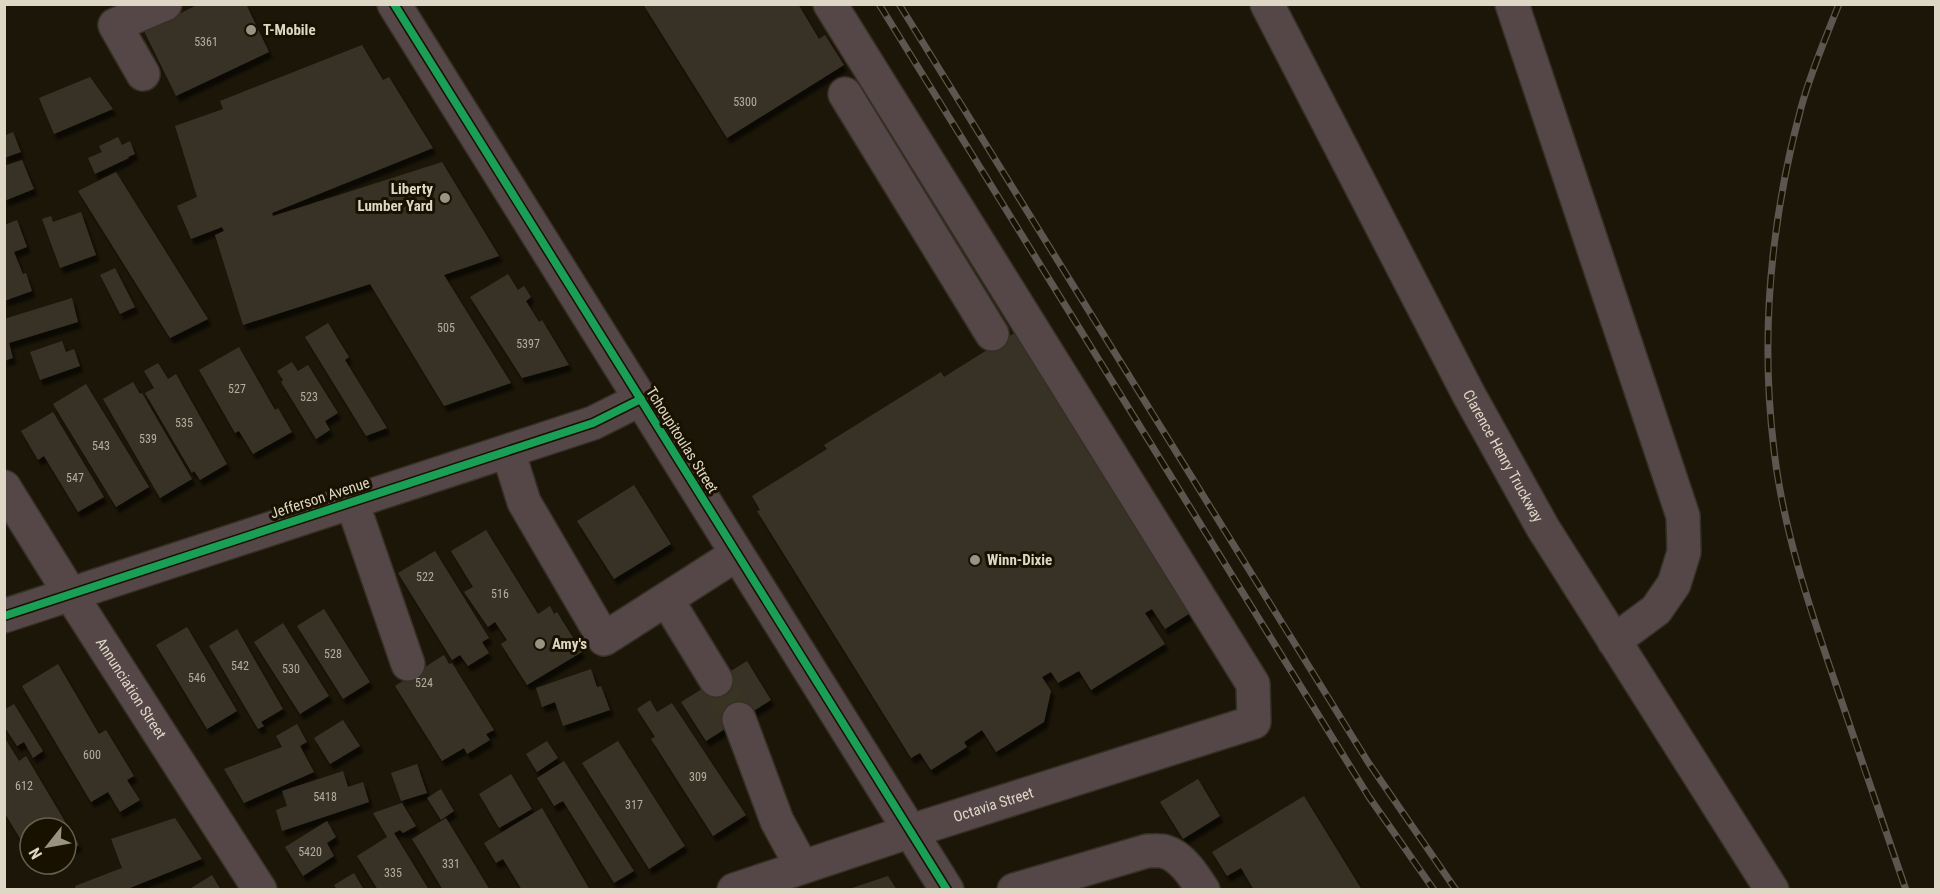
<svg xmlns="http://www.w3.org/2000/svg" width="1940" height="894" viewBox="0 0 1940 894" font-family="'Roboto Condensed',sans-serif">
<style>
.building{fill:#393227;filter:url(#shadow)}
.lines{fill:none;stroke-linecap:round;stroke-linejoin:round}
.minor-tunnel{stroke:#393324;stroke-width:33;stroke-dasharray:33 16;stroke-linecap:butt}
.minor-casing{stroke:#353024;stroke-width:36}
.minor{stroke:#554648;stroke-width:33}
.rail-casing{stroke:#5d554f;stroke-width:7}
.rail{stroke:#191100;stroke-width:4.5;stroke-dasharray:14;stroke-linecap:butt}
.cycleway-casing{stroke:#191100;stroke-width:11}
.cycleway{stroke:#1a9f57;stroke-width:8}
.poi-dot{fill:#9a9384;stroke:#191100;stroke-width:2}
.labels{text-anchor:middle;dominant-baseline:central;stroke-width:6;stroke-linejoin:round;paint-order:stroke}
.number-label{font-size:12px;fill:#b5ae9e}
.poi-label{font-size:15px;font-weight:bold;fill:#ded7c6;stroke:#191100;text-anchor:start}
.street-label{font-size:15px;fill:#ded7c6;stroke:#191100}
</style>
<defs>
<filter id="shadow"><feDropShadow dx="3.5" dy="6" stdDeviation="1.5" flood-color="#0009"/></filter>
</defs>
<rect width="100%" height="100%" fill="#1c1608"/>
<path class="building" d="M 199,4 L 246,4 L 269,52 L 176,96 L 144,31 Z
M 643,4 L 798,4 L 819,39 L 825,35 L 844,65 L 727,138 Z
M 362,45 L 383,80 L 389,77 L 433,148 L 272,213 L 273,216 L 442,162 L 499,256 L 444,275 L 511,383 L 444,406 L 370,284 L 243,325 L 215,235 L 224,231 L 222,227 L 191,239 L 177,206 L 197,197 L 175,126 L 223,109 L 220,101 Z
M 90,77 L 113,109 L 54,134 L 39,98 Z
M 13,132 L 21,152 L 4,158 L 4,136 Z
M 118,137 L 122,145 L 130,141 L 135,154 L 128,157 L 129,158 L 95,174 L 88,158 L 102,152 L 99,146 Z
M 22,160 L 34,189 L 4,201 L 4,166 Z
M 116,172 L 208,319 L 170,338 L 78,191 Z
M 81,212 L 96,255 L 60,268 L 42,219 L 51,216 L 53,222 Z
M 17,220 L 27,247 L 14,252 L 23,274 L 26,273 L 32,291 L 4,301 L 4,225 Z
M 115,268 L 135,307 L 120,314 L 100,275 Z
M 508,274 L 518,290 L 524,286 L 531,297 L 526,301 L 539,322 L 542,320 L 569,365 L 522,378 L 470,297 Z
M 72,298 L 78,322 L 9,343 L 13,358 L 4,361 L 4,319 Z
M 328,323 L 349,357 L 345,360 L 387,428 L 366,436 L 305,337 Z
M 1019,330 L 1195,610 L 1165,629 L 1152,609 L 1145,613 L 1165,644 L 1091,690 L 1079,671 L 1058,683 L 1051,672 L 1042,677 L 1051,691 L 1044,722 L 996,752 L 982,730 L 964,742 L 967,747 L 931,770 L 920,753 L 911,758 L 757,511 L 760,510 L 752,496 L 827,449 L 824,445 L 941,372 L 944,377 Z
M 62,341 L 66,352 L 74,349 L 80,366 L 40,380 L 30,352 Z
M 239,347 L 275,410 L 278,408 L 292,432 L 253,454 L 239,431 L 235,433 L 199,370 Z
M 292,362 L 298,371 L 308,365 L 338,413 L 325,421 L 330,430 L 316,439 L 281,382 L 283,380 L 277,371 Z
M 158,363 L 168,379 L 176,374 L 227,464 L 200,480 L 194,471 L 192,473 L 145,393 L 154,388 L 144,371 Z
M 133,382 L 140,394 L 142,393 L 192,479 L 160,498 L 103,399 Z
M 86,384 L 149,487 L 116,507 L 53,404 Z
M 53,412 L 104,497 L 78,512 L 44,456 L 38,460 L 21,431 Z
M 634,485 L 671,544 L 614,579 L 577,521 Z
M 486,530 L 538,614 L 550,606 L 554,614 L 557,612 L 582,652 L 527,685 L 501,644 L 507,640 L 495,622 L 488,627 L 464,592 L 473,587 L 451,551 Z
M 435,551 L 489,638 L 482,642 L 489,653 L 468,666 L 460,655 L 452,660 L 398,573 Z
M 324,609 L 370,682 L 343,699 L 297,626 Z
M 283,623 L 329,696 L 300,714 L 254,642 Z
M 187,627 L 237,711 L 207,729 L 156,645 Z
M 237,629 L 283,709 L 261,722 L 264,726 L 258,729 L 209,646 Z
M 444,655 L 449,664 L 452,663 L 494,730 L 486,734 L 490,740 L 467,754 L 464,748 L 442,761 L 395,686 Z
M 747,661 L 771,700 L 706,741 L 681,702 Z
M 58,664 L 99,734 L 106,730 L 134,776 L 127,780 L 140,800 L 120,812 L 108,792 L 91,802 L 22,686 Z
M 591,669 L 597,687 L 601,686 L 610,710 L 563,726 L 555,702 L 542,707 L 536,688 Z
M 650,700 L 657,712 L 672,703 L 746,815 L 713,836 L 651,739 L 655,737 L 637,709 Z
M 14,704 L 43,751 L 33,758 L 24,742 L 17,746 L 4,726 L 4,710 Z
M 343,720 L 360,746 L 330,764 L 314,738 Z
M 297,724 L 307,742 L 300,746 L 314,772 L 244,803 L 224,769 L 282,747 L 276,736 Z
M 4,737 L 19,761 L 26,756 L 79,845 L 66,852 L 66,828 L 30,828 L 30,855 L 4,812 Z
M 547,741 L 558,758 L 537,772 L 526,754 Z
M 618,741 L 685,846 L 649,869 L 582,763 Z
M 564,761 L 634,871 L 614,883 L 563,801 L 554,806 L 537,778 Z
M 417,764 L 427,793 L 401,801 L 391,773 Z
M 343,771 L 348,787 L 363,782 L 369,802 L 282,831 L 276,810 L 287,806 L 282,791 Z
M 511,774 L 532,809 L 499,828 L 479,794 Z
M 1198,779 L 1220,816 L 1183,839 L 1160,802 Z
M 441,789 L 454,811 L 441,820 L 427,798 Z
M 1304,796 L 1362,890 L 1254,890 L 1241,868 L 1227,876 L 1212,852 Z
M 402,803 L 416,826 L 403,833 L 400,830 L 394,833 L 429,890 L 378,890 L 357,856 L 387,837 L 373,813 Z
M 542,808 L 590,890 L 522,890 L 503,859 L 496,863 L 484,843 Z
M 175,818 L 202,859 L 125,890 L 76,890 L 75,886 L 122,868 L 111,839 Z
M 446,818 L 490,890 L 443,890 L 412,839 Z
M 327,821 L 336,837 L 327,843 L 334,856 L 303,876 L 285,847 Z
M 354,873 L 364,890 L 337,890 L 334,885 Z
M 212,875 L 221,890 L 188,890 Z
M 888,876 L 897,890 L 849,890 L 849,889 Z"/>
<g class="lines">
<path class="minor-tunnel" d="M 716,680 L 739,719"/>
<defs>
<g id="minor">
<path d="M 394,4 L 947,890"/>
<path id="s1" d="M 1267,4 L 1469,395 L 1543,528 L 1772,890"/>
<path d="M 1512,4 L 1683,516 L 1684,552 L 1674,584 L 1656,610 L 1614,641"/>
<path d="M 143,74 L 115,25 L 165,4"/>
<path d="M 845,94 L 992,334"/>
<path d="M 508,451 L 524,502 L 604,639 L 737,554"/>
<path id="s2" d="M 4,487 L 71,595 L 260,890"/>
<path d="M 352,502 L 408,664"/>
<path d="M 667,600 L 716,680"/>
<path d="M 4,616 L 593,423 L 641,399"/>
<path d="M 739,719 L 777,821 L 802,867"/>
<path id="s3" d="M 734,890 L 911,831 L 1254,722 L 1253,684 L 830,4"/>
<path d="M 1014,890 L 1147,851 C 1153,851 1161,850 1166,852 C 1182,857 1194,876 1203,890"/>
</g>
</defs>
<use href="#minor" class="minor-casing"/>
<use href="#minor" class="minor"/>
<defs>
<path id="rail" d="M 879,4 L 1369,797 L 1434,890
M 899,4 L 1368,762 L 1456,890
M 1839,4 C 1826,37 1810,74 1801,108 C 1771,219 1760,335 1774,450 C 1783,529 1810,609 1836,685 C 1859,753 1882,821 1906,890"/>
</defs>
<use href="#rail" class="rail-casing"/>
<use href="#rail" class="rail"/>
<defs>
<path id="cycleway" d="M 394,4 L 947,890
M 4,616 L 593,423 L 641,399"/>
</defs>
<use href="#cycleway" class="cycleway-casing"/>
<use href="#cycleway" class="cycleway"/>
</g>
<g class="poi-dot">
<circle cx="251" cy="30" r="6"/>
<circle cx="445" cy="198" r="6"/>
<circle cx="975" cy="560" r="6"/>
<circle cx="540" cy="644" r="6"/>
</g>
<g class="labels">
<g class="number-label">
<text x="206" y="42">5361</text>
<text x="745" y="102">5300</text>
<text x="446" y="328">505</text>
<text x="528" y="344">5397</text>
<text x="237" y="389">527</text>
<text x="309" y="397">523</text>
<text x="184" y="423">535</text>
<text x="148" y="439">539</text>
<text x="101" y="446">543</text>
<text x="75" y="478">547</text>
<text x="425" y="577">522</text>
<text x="500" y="594">516</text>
<text x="333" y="654">528</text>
<text x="240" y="666">542</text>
<text x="291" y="669">530</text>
<text x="197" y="678">546</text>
<text x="424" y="683">524</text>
<text x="92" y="755">600</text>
<text x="698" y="777">309</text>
<text x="24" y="786">612</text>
<text x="325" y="797">5418</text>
<text x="634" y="805">317</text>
<text x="310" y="852">5420</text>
<text x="451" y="864">331</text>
<text x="393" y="873">335</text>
</g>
<g class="poi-label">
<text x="263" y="30">T-Mobile</text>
<text x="433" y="189" text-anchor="end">Liberty<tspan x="433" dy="17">Lumber Yard</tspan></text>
<text x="987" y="560">Winn-Dixie</text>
<text x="552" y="644">Amy's</text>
</g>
<g class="street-label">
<text transform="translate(682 440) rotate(58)">Tchoupitoulas Street</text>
<text stroke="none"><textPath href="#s1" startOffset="510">Clarence Henry Truckway</textPath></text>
<text transform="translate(320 498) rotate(-18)">Jefferson Avenue</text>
<text stroke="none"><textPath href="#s2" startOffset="238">Annunciation Street</textPath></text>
<text stroke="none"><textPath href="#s3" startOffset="273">Octavia Street</textPath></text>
</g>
</g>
<rect width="1940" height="894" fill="none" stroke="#ded7c6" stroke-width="12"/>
<g transform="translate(48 846) rotate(239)"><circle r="28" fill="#191100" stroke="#68604f" stroke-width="1.5"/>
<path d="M0-4.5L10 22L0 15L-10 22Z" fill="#9a9384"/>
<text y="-9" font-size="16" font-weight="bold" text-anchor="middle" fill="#ded7c6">N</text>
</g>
</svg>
